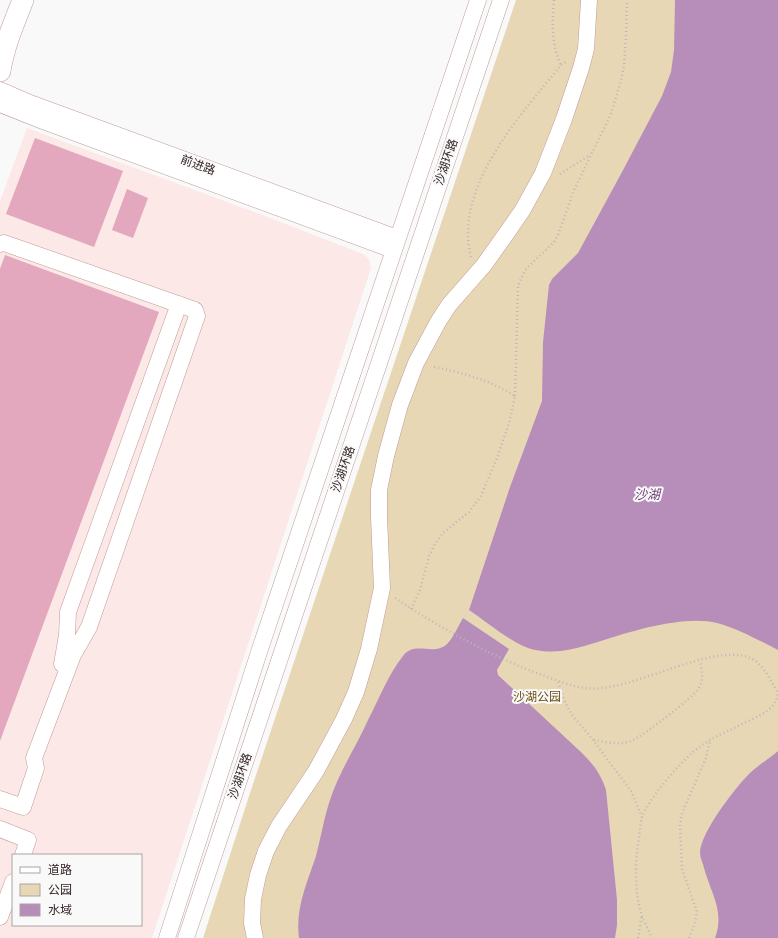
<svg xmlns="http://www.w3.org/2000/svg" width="778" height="938" viewBox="0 0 778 938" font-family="Helvetica,'Noto Sans SC',sans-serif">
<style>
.built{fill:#fce8e6;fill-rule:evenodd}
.green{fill:#e8d7b5}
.water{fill:#b68eb9}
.building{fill:#e3a7be}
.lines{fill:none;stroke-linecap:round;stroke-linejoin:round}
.minor-casing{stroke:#c19c98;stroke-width:17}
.major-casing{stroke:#c19c98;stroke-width:22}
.path{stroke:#bdb8b8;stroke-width:2.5;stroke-dasharray:1 3;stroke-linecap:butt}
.minor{stroke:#fff;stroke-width:16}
.major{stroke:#fff;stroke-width:21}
.labels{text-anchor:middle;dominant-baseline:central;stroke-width:4;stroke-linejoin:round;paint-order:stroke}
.street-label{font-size:12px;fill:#342524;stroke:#f9f9f9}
.park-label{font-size:12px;fill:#6b5112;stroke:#f9f9f9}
.water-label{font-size:13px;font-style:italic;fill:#713e75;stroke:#f9f9f9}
</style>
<rect width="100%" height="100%" fill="#f9f9f9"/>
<path class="built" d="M 27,128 L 265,216 L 363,254 L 369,259 L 371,268 L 152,938 L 0,938 L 0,201 ZM 13,855 L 141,855 L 141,925 L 13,925 Z"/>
<path class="green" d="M 516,0 L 778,0 L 778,938 L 203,938 L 251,790 Z"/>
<path class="water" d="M 675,0 L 778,0 L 778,650 C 758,640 739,629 717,623 C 686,615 635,630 604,640 C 582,647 559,655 536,650 C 516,647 487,622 469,610 L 510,487 L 542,401 L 543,342 L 549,285 L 552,279 L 578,253 L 622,172 L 662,96 L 671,72 L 674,50 Z
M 463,618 L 509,649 L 497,670 L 498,675 L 582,753 C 593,764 601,774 606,790 L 617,900 L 617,925 L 615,938 L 299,938 C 295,909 307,883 316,856 C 321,837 324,818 330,800 C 339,772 356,747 368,720 C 379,699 388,675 403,656 C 415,640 433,657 447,644 C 454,637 458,626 463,618 Z
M 778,751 L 778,938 L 715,938 C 725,911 711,894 704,868 C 703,863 700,858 700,853 C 700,833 735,788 749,774 C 758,765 769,759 778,751 Z"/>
<path class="building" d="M 35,138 L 123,171 L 94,247 L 6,214 Z
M 127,189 L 148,198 L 133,238 L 112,230 Z
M 5,255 L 159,312 L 0,741 L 0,269 Z"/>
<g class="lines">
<defs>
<path id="minor" d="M 0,90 L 30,103 L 397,238
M 0,104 L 43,121 L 393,250
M 0,244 L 4,243 L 195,310 L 197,316 L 89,627 L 73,655 L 34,758 L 36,768 L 23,807 L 0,799
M 62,664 L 67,635 L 68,612 L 179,304
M 0,829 L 28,840 L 23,855
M 0,917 L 13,882
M 167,938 L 260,649 L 478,0
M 186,938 L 501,0
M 255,938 L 252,923 L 253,899 L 258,875 L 266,851 L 279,826 L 316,771 L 344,719 L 356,692 L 369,649 L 382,588 L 379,517 L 379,490 L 386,456 L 400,405 L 416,363 L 438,322 L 449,305 L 484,265 L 506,234 L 522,211 L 543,173 L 564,119 L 581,68 L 586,49 L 589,0"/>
<path id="major" d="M 0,71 C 4,46 14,23 23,0"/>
</defs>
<use href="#minor" class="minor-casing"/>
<use href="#major" class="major-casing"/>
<path class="path" d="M 554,0 C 552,22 551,44 561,65
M 560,174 L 590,155
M 471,257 C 453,187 521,115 561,65 L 567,61
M 515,396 L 518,286 L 525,270 L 554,242 L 558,235 L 574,190 L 611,114 L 621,80 L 624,66 L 626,36 L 627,0
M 395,598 C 439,627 485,653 534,672 C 551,678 568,686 586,688 C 631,695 724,633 758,663 C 766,670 771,682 777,691 C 778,700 774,706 767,711 C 743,726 714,734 693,752 C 679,764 648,800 642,817 C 640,823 640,831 639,838 C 635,862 634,892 642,916 C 645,923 649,931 652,938
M 411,609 L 420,590 L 429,556 L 435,544 L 443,533 L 469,512 L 481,496 L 497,458 L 509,423 L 515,396 C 488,379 462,373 431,366
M 558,682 L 565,702 L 572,715 L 593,740 L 631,791 L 642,817
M 594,740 C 606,742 621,746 633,740 C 644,735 694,697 699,688 C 704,679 702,670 700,661
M 638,938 L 642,915
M 689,938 L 695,923 L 697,912 L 682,869 L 680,825 L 682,813 L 706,758 L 710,741"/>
<use href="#minor" class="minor"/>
<use href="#major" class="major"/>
</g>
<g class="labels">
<g class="street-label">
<text transform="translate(446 162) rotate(-71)">沙湖环路</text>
<text transform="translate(198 165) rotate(20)">前进路</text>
<text transform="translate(343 469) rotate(-71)">沙湖环路</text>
<text transform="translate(240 776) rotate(-71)">沙湖环路</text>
</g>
<g class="park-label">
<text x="537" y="697">沙湖公园</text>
</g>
<g class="water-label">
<text x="647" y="494">沙湖</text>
</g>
</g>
<rect x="12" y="854" width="130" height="72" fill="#f9f9f9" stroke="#aaa4a4"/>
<rect x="20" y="867" width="20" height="6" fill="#ffffff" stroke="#aaa4a4"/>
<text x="48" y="874" font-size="12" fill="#342524">道路</text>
<rect x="20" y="884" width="20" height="12" fill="#e8d7b5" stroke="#aaa4a4"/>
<text x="48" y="894" font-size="12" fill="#342524">公园</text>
<rect x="20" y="904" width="20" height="12" fill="#b68eb9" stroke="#aaa4a4"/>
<text x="48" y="914" font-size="12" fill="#342524">水域</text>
</svg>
